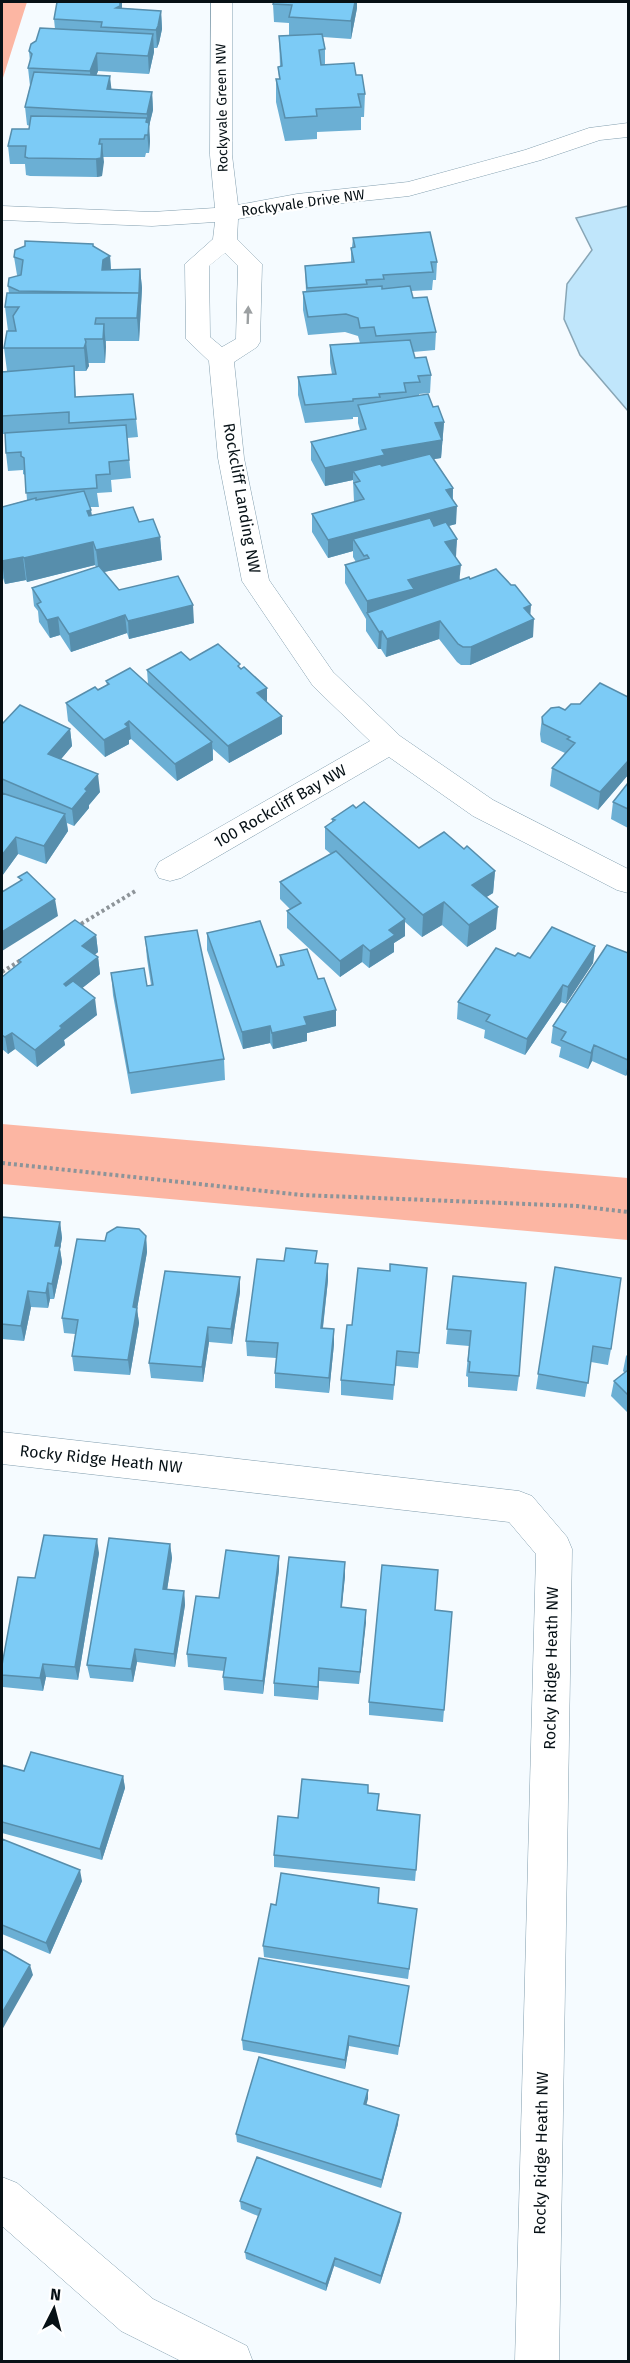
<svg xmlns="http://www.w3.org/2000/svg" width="630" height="2363" viewBox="0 0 630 2363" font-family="'Fira Sans',sans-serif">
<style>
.green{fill:#fcb6a3}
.water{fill:#c0e6fb;stroke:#88a6b6;stroke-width:1.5}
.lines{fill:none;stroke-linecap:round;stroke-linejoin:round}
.minor-casing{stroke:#839faf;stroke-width:1}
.path{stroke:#8d9499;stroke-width:4;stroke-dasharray:3 3;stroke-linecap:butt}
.minor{fill:#fff;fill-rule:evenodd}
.wall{fill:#6bafd4}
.shaded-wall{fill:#578eac}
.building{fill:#7ccbf6;stroke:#578eac;stroke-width:1.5}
.oneway{fill:#9ca0a2}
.labels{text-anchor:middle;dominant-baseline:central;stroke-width:4.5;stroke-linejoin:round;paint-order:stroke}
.far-street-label{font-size:14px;fill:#071116;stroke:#fff}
.street-label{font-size:16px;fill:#071116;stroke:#fff}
</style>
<rect width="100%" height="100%" fill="#f5fbff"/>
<path class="green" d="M 2,2 L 27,2 L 2,81 Z
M 2,1124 L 628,1178 L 628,1240 L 2,1184 Z"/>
<path class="water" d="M 628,206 L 628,411 L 580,355 L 564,319 L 567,284 L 592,250 L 576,218 Z"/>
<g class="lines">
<defs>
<path id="minor" d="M 211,2 L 232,2 L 232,155 L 238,205 L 297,194 L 408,182 L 525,150 L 589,128 L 628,123 L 628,137 L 600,140 L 541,160 L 409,196 L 297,208 L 238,219 L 237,239 L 262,264 L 260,342 L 257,347 L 234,362 L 244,458 L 269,580 L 333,672 L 400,736 L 493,800 L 628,869 L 628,893 L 617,890 L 473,816 L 389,757 L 181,878 L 170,881 L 159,878 L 155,870 L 159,862 L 370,741 L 313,686 L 242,581 L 218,458 L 209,361 L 186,339 L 185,264 L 213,239 L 215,222 L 152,226 L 2,220 L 2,206 L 152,212 L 215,208 L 210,155 ZM 225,253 L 238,266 L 236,339 L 222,347 L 210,337 L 209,266 Z
M 2,1432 L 519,1491 L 532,1496 L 567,1537 L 572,1549 L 559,2362 L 515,2362 L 536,1554 L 509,1522 L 2,1464 Z
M 2,2177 L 17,2183 L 153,2299 L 247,2346 L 253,2362 L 183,2362 L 121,2331 L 2,2226 Z"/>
</defs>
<use href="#minor" class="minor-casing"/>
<path class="path" d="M 76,927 L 137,890
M 2,972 L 21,960
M 2,1163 L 302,1195 L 577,1206 L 628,1212"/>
<use href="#minor" class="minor"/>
</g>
<path class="wall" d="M 57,2 L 134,2 L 133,3 L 122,3 L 122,8 L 161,11 L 162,29 L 159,43 L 157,48 L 154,48 L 154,52 L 149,74 L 98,71 L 96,76 L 111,90 L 152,92 L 153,110 L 149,126 L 150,141 L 149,153 L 146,153 L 145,157 L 103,157 L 102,176 L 97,177 L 30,176 L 26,175 L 25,164 L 10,164 L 8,146 L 29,129 L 30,126 L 27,125 L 25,107 L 30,86 L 28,68 L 30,62 L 29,51 L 36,41 L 55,29 L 54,19 Z
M 273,4 L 357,8 L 351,39 L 323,37 L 325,49 L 325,64 L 356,75 L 365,94 L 364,117 L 361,117 L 361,130 L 317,132 L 317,139 L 285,141 L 276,102 L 276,79 L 279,79 L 278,67 L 280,66 L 279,36 L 289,35 L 289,23 L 274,22 Z
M 353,238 L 437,262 L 436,280 L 433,280 L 432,290 L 411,291 L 413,298 L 436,332 L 435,350 L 413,352 L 415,358 L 431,375 L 430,393 L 419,394 L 419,395 L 433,407 L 444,422 L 441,458 L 434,459 L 453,488 L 453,499 L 456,524 L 448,526 L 457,539 L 455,558 L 460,580 L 470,579 L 530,615 L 533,637 L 470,665 L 461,665 L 457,662 L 439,639 L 386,657 L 381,649 L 378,649 L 366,631 L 366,619 L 345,583 L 345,565 L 356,562 L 353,557 L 353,551 L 328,558 L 312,532 L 312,514 L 354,502 L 353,480 L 325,486 L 311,460 L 311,442 L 360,430 L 358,423 L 358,417 L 353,417 L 353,419 L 305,423 L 298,395 L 298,377 L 332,374 L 330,363 L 330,345 L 360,343 L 358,336 L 345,332 L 308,335 L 303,310 L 303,292 L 306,292 L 305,266 L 351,262 L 351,248 L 352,247 Z
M 93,246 L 110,256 L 111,269 L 140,269 L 142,288 L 139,341 L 106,341 L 105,363 L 88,363 L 89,366 L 86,371 L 74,371 L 76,397 L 136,419 L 138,437 L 127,438 L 131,478 L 111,480 L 112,492 L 97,493 L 99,507 L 90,507 L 92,516 L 139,522 L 160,537 L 162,560 L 104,572 L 119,590 L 194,623 L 129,639 L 127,633 L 71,652 L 60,635 L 50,638 L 39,622 L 38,611 L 34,606 L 32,588 L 96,567 L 95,565 L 27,582 L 26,580 L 5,584 L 2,575 L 2,507 L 27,500 L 25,475 L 23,474 L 23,470 L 8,471 L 6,453 L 5,434 L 2,434 L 2,372 L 7,371 L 4,348 L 8,331 L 5,307 L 9,293 L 8,286 L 18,276 L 17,275 L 14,257 Z
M 190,660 L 241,668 L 267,702 L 282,734 L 229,763 L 213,749 L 213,760 L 177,781 L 131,739 L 129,740 L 129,744 L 105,757 L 68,721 L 66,703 L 107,685 L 106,681 L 148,684 L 147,670 Z
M 628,697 L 628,775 L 598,810 L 550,786 L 552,768 L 565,753 L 541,742 L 540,734 L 542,717 L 565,710 L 580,704 Z
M 2,723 L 70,729 L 72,746 L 61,759 L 100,792 L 89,805 L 89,808 L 74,826 L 67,823 L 68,831 L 46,864 L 18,854 L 2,876 Z
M 628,783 L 628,828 L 611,819 L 613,802 Z
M 356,808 L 419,848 L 464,849 L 495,871 L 493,893 L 486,897 L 496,929 L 467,947 L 442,925 L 422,937 L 405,922 L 405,936 L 394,943 L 394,952 L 369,968 L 362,962 L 340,977 L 287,928 L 287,911 L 290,909 L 280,899 L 280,882 L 331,854 L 325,849 L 325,827 L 332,822 L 332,819 Z
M 207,933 L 277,967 L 280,966 L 280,955 L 336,1026 L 307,1033 L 307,1041 L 273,1049 L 270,1043 L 243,1049 L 207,950 Z
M 96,935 L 98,952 L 94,955 L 98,957 L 100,974 L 82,988 L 97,1015 L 64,1040 L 65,1045 L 37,1067 L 15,1049 L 8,1054 L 2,1049 L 2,977 L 19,963 L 19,960 Z
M 145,937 L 224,1059 L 225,1080 L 131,1094 L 113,995 L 111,973 L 147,986 L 151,985 L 147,959 Z
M 595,946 L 593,963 L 566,1004 L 561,1002 L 525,1055 L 484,1038 L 485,1030 L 457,1019 L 458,1002 L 515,956 L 530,958 Z
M 628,953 L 628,1072 L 626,1076 L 592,1061 L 588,1069 L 559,1057 L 561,1047 L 551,1043 L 553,1026 Z
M 2,1217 L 60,1222 L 62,1238 L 60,1249 L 62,1262 L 54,1299 L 50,1299 L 48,1308 L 31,1307 L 24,1341 L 2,1339 Z
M 146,1236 L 147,1252 L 137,1309 L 139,1323 L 130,1375 L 74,1371 L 72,1356 L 75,1334 L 64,1333 L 62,1318 L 105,1241 Z
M 317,1263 L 328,1280 L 323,1328 L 334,1329 L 334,1344 L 329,1393 L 275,1388 L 275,1373 L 276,1358 L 247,1356 L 246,1341 Z
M 555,1267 L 611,1349 L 608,1365 L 591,1362 L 585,1397 L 536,1389 Z
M 427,1268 L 418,1368 L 396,1366 L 393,1400 L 341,1395 L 341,1380 L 352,1325 L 390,1271 Z
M 453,1276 L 519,1376 L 517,1391 L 468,1387 L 468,1377 L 466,1376 L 469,1346 L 446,1344 Z
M 240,1292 L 232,1344 L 209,1342 L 203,1382 L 151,1378 L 149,1363 Z
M 628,1354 L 628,1413 L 611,1396 L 614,1381 L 625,1373 L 623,1371 L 626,1356 Z
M 170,1544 L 172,1558 L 167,1590 L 184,1591 L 185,1605 L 175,1667 L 137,1662 L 133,1682 L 90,1678 L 87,1665 Z
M 99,1553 L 78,1680 L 46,1677 L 43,1691 L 3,1687 L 2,1681 L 2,1665 Z
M 345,1562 L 345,1576 L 342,1607 L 366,1610 L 359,1684 L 319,1681 L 318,1700 L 274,1696 L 274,1683 Z
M 279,1570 L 263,1694 L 224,1690 L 223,1677 L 224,1671 L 188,1667 L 187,1654 L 219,1598 Z
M 435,1610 L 444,1710 L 443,1722 L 369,1715 L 369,1702 Z
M 2,1765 L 24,1771 L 123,1776 L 125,1788 L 102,1860 L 2,1833 Z
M 368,1793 L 378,1810 L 416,1870 L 415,1881 L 274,1867 L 274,1855 L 298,1818 Z
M 2,1839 L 82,1881 L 50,1954 L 2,1934 Z
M 276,1905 L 417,1909 L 408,1979 L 264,1957 L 263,1946 Z
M 407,1996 L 398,2055 L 349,2046 L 345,2069 L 243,2050 L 242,2040 Z
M 368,2090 L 366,2105 L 398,2124 L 381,2188 L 237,2142 L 236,2134 Z
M 240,2201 L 401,2213 L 400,2221 L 380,2284 L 334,2266 L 326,2291 L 246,2259 L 245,2252 L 258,2216 L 241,2209 Z"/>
<path class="shaded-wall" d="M 120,2 L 122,2 L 122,6 L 121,24 L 116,8 Z
M 355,2 L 357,2 L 357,8 L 351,39 L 351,21 Z
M 161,11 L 162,29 L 159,43 L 157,48 L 156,30 Z
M 153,34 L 154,52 L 149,74 L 148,56 Z
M 97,53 L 98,71 L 91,89 L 90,71 Z
M 110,76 L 112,94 L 107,89 Z
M 152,92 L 153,110 L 149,126 L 150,141 L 149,153 L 146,122 L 147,118 L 148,134 L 147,114 Z
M 100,139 L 101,153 L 102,144 L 104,162 L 102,176 L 97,177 L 96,159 Z
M 110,256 L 111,274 L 102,270 L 103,260 Z
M 140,269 L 142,288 L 139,341 L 137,318 Z
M 104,324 L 106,347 L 105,363 L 103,339 Z
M 86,342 L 89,366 L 86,371 L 84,348 Z
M 444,422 L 441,458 L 384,467 L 353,471 L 353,480 L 325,486 L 325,468 L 382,450 L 435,423 Z
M 453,488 L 452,506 L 446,490 Z
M 457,506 L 456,524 L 360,550 L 353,539 L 353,551 L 328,558 L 328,540 Z
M 91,510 L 94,533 L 87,511 Z
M 160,537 L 162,560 L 99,573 L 96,550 Z
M 457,539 L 456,557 L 444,560 L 445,542 Z
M 93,542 L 95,565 L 27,582 L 24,558 Z
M 23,557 L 26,580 L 5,584 L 2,561 Z
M 461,565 L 459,583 L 367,613 L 367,601 L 408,580 Z
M 193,605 L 194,623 L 129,639 L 128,621 Z
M 531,605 L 530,621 L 534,619 L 533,637 L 470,665 L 471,647 L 524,608 Z
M 125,615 L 127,633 L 71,652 L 69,634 Z
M 58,617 L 60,635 L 50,638 L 47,620 Z
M 440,621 L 439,639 L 386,657 L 387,639 Z
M 382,631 L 381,649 L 378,649 L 379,632 Z
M 267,688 L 267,706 L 257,693 Z
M 282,716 L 282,734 L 229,763 L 228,746 Z
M 129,721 L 131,739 L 129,740 L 129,744 L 105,757 L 104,740 Z
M 70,729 L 72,746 L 51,771 L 48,754 Z
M 212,742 L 213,760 L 177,781 L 175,764 Z
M 628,761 L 628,775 L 598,810 L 600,792 Z
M 98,774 L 100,792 L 89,805 L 89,808 L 74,826 L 72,809 L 85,789 Z
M 65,814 L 68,831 L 46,864 L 44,846 Z
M 16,837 L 18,854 L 2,876 L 2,855 Z
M 495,871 L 493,893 L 471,907 L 472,885 Z
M 55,899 L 58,916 L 2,951 L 2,932 Z
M 444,902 L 442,925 L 422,937 L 423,915 Z
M 498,907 L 496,929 L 467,947 L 469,925 Z
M 405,919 L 405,936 L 394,943 L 394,952 L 369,968 L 370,951 L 389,930 Z
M 96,935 L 98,952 L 85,963 L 82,946 Z
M 363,945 L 362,962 L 340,977 L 340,961 Z
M 595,946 L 593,963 L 566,1004 L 568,987 Z
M 98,957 L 100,974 L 66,1001 L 64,984 Z
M 563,985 L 561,1002 L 525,1055 L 527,1039 Z
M 95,998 L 97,1015 L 64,1040 L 65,1045 L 37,1067 L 35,1050 L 60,1026 Z
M 336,1010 L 336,1026 L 307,1033 L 307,1041 L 273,1049 L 272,1033 L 304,1017 Z
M 270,1026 L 270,1043 L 243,1049 L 242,1032 Z
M 12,1033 L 15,1049 L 8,1054 L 5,1037 Z
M 594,1045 L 592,1061 L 588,1069 L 591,1053 Z
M 628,1060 L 628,1072 L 626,1076 Z
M 60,1222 L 62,1238 L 60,1249 L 62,1262 L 54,1299 L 52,1284 L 55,1246 Z
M 146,1236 L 147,1252 L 137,1309 L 139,1323 L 130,1375 L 128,1360 L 133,1307 Z
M 328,1264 L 328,1280 L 321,1343 L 321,1328 Z
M 240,1277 L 240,1292 L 232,1344 L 231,1329 Z
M 48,1283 L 50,1299 L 48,1308 L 46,1293 Z
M 28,1291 L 31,1307 L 24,1341 L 21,1326 Z
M 208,1327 L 209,1342 L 203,1382 L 202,1367 Z
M 334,1329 L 334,1344 L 329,1393 L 329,1378 Z
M 97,1539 L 99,1553 L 78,1680 L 75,1667 Z
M 170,1544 L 172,1558 L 165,1603 L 163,1589 Z
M 279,1556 L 279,1570 L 263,1694 L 263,1681 Z
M 345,1562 L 345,1576 L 340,1621 L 341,1607 Z
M 184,1591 L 185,1605 L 175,1667 L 174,1654 Z
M 366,1610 L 366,1623 L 359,1684 L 360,1672 Z
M 135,1649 L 137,1662 L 133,1682 L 131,1669 Z
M 43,1664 L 46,1677 L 43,1691 L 40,1678 Z
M 319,1668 L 319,1681 L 318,1700 L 318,1687 Z
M 123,1776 L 125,1788 L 102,1860 L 100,1849 Z
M 80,1870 L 82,1881 L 50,1954 L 46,1943 Z
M 30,1965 L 33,1975 L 2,2030 L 2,2013 Z
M 349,2036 L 349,2046 L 345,2069 L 345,2060 Z
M 368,2090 L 368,2099 L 364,2113 L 364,2104 Z
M 399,2115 L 398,2124 L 381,2188 L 382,2180 Z
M 401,2213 L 400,2221 L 380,2284 L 381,2276 Z
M 335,2258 L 334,2266 L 326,2291 L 326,2284 Z"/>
<path class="building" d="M 57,2 L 120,2 L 120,6 L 116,8 L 161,11 L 158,26 L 156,30 L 101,27 L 102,22 L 54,19 Z
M 274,2 L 355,2 L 351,21 L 289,17 L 292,5 L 273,4 Z
M 40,28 L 153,34 L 148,56 L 97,53 L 90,71 L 28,68 L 32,54 L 29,51 L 31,44 L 36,41 Z
M 322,34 L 325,49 L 319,50 L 321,65 L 354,63 L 356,75 L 362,75 L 365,94 L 358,94 L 361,107 L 316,109 L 317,116 L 285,118 L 276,79 L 280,79 L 278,67 L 282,66 L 279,36 Z
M 34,72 L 110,76 L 107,89 L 152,92 L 147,114 L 25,107 Z
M 31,116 L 147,118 L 146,122 L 149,123 L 148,135 L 145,135 L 144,139 L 100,139 L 99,144 L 102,144 L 101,158 L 96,159 L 28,158 L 25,157 L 26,146 L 8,146 L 12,129 L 29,129 Z
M 430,232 L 437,262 L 431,262 L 433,272 L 383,275 L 384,279 L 366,280 L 367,284 L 307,288 L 305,266 L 354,262 L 351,248 L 355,247 L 353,238 Z
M 25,241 L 93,244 L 93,246 L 110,256 L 103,260 L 102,270 L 140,269 L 139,293 L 19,291 L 8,286 L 9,278 L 21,275 L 23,260 L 14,257 L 15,250 L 25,246 Z
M 382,286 L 382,289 L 410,286 L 413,298 L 427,297 L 436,332 L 376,336 L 374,327 L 360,328 L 358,318 L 346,314 L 308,317 L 303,292 Z
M 7,293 L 139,293 L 137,318 L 96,318 L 95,324 L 104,324 L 103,339 L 85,339 L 86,342 L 84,348 L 4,348 L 7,331 L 16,331 L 13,316 L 19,307 L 5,307 Z
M 410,340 L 415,358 L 426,357 L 431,375 L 418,376 L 420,382 L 404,383 L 406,392 L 379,394 L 380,397 L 353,399 L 353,401 L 305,405 L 298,377 L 336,374 L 330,345 Z
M 74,366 L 75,397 L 133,394 L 136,419 L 69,423 L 69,412 L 2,416 L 2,372 Z
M 428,394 L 433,407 L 438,406 L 444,422 L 435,423 L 442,440 L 382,450 L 385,455 L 325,468 L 311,442 L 366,429 L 358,405 Z
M 126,425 L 129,460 L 109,462 L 110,474 L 96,475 L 97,488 L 26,493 L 24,458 L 21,456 L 21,452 L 6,453 L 5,433 Z
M 430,454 L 453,488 L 446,490 L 457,506 L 328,540 L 312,514 L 364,499 L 354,483 L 360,481 L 353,471 L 380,464 L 382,466 Z
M 84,491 L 91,510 L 87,511 L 89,516 L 133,507 L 139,522 L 153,519 L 160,537 L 96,550 L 93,542 L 24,558 L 23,557 L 2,561 L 2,507 L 36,498 L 36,500 Z
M 430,518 L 434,526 L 446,522 L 457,539 L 445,542 L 461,565 L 408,580 L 414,589 L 367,601 L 345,565 L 369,558 L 367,555 L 364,556 L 353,539 Z
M 99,566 L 119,590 L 178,576 L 193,605 L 128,621 L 125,615 L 69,634 L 58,617 L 47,620 L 37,604 L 41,602 L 32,588 Z
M 496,569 L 511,585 L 515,585 L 531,605 L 524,608 L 534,619 L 471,647 L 463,647 L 458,644 L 440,621 L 387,639 L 382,631 L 379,632 L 367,613 L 469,577 L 470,579 Z
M 218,644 L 240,664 L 238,666 L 241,669 L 244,667 L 267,688 L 257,693 L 282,716 L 228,746 L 147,670 L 181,652 L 190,660 Z
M 130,668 L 212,742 L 175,764 L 129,721 L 125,724 L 128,727 L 104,740 L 66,703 L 95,687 L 98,690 L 109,684 L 106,681 Z
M 600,683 L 628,697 L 628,761 L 600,792 L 552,768 L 575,743 L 567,739 L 570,737 L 543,724 L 542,717 L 551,708 L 559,707 L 565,710 L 571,704 L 580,704 Z
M 20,705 L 70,729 L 48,754 L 98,774 L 85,789 L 87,791 L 72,809 L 2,779 L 2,723 L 3,723 Z
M 628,783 L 628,809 L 613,802 Z
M 2,793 L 65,814 L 44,846 L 16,837 L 2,855 Z
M 364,802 L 419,848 L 444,832 L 464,849 L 467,846 L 495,871 L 472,885 L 498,907 L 469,925 L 444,902 L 423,915 L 325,827 L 335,820 L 332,819 L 353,805 L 356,808 Z
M 336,851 L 405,919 L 389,930 L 395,935 L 370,951 L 363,945 L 340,961 L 287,911 L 301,903 L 280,882 Z
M 27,872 L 55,899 L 2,932 L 2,892 L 22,880 L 18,877 Z
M 75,920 L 96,935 L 82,946 L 98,957 L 64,984 L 66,986 L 73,981 L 95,998 L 60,1026 L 62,1028 L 35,1050 L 12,1033 L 5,1037 L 2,1035 L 2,977 L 21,962 L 19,960 Z
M 260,921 L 277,967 L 284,965 L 280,955 L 307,949 L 318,979 L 324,978 L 336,1010 L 304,1017 L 307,1025 L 272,1033 L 270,1026 L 242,1032 L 207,933 Z
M 552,927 L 595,946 L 568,987 L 563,985 L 527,1039 L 486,1021 L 490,1015 L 458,1002 L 496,948 L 515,956 L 518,953 L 530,958 Z
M 197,930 L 224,1059 L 129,1073 L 111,973 L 144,968 L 147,986 L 153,985 L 145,937 Z
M 607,945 L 628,953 L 628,1060 L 594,1045 L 591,1053 L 561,1040 L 566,1032 L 553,1026 Z
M 2,1217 L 60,1222 L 55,1246 L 60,1246 L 52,1284 L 48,1283 L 46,1293 L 28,1291 L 21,1326 L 2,1324 Z
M 117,1227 L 139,1229 L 146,1236 L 133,1307 L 137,1308 L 128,1360 L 72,1356 L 78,1320 L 62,1318 L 77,1239 L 105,1241 L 107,1233 Z
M 286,1248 L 317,1251 L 315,1263 L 328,1264 L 321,1328 L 334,1329 L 329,1378 L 275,1373 L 278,1343 L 246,1341 L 257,1259 L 284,1261 Z
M 390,1264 L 427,1268 L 419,1353 L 397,1351 L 394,1385 L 341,1380 L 347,1325 L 352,1325 L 358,1268 L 390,1271 Z
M 555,1267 L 621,1278 L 611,1349 L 593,1346 L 588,1383 L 538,1374 Z
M 165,1271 L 240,1277 L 231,1329 L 208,1327 L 202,1367 L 149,1363 Z
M 453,1276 L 526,1283 L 519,1376 L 469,1372 L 470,1362 L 468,1361 L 471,1331 L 447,1329 Z
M 628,1370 L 628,1395 L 614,1381 Z
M 44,1535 L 97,1539 L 75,1667 L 43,1664 L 40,1678 L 2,1675 L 2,1665 L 18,1577 L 35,1578 Z
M 109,1538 L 170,1544 L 163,1589 L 184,1591 L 174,1654 L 135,1649 L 131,1669 L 87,1665 Z
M 226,1550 L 279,1556 L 263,1681 L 223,1677 L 226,1658 L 187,1654 L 196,1596 L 219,1598 Z
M 289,1557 L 345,1562 L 341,1607 L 366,1610 L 360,1672 L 319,1668 L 318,1687 L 274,1683 Z
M 382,1565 L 438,1570 L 435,1610 L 452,1612 L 444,1710 L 369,1702 Z
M 31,1752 L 123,1776 L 100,1849 L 2,1822 L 2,1765 L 24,1771 Z
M 302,1779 L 368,1785 L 368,1793 L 379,1794 L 377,1810 L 420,1815 L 416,1870 L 274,1855 L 278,1816 L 298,1818 Z
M 2,1839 L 80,1870 L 46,1943 L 2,1925 Z
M 281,1873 L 379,1888 L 378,1903 L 417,1909 L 409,1969 L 263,1946 L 271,1904 L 276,1905 Z
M 2,1949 L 30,1965 L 2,2013 Z
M 259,1958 L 409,1986 L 399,2046 L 349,2036 L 345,2060 L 242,2040 Z
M 259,2057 L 368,2090 L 364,2104 L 399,2115 L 382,2180 L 236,2134 Z
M 257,2157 L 401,2213 L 381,2276 L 335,2258 L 326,2284 L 245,2252 L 261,2209 L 240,2201 Z"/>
<defs><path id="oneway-solid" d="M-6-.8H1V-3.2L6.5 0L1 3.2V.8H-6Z" transform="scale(1.5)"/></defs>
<use class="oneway" href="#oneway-solid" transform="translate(248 315) rotate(-88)"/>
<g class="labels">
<g class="far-street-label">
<text transform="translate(222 108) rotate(-91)">Rockyvale Green NW</text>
<text transform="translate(303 203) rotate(-8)">Rockyvale Drive NW</text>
</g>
<g class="street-label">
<text transform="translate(242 498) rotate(80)">Rockcliff Landing NW</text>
<text transform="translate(280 806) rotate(-30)">100 Rockcliff Bay NW</text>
<text transform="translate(101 1459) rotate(6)">Rocky Ridge Heath NW</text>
<text transform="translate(551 1668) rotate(-89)">Rocky Ridge Heath NW</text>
<text transform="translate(541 2153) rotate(-89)">Rocky Ridge Heath NW</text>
</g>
</g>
<rect width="630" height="2363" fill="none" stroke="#071116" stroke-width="6"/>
<g transform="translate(54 2309) rotate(6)" stroke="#ffffff" stroke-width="4.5" paint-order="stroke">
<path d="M0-4.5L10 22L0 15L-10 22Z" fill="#071116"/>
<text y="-9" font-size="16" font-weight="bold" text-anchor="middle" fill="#071116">N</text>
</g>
</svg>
